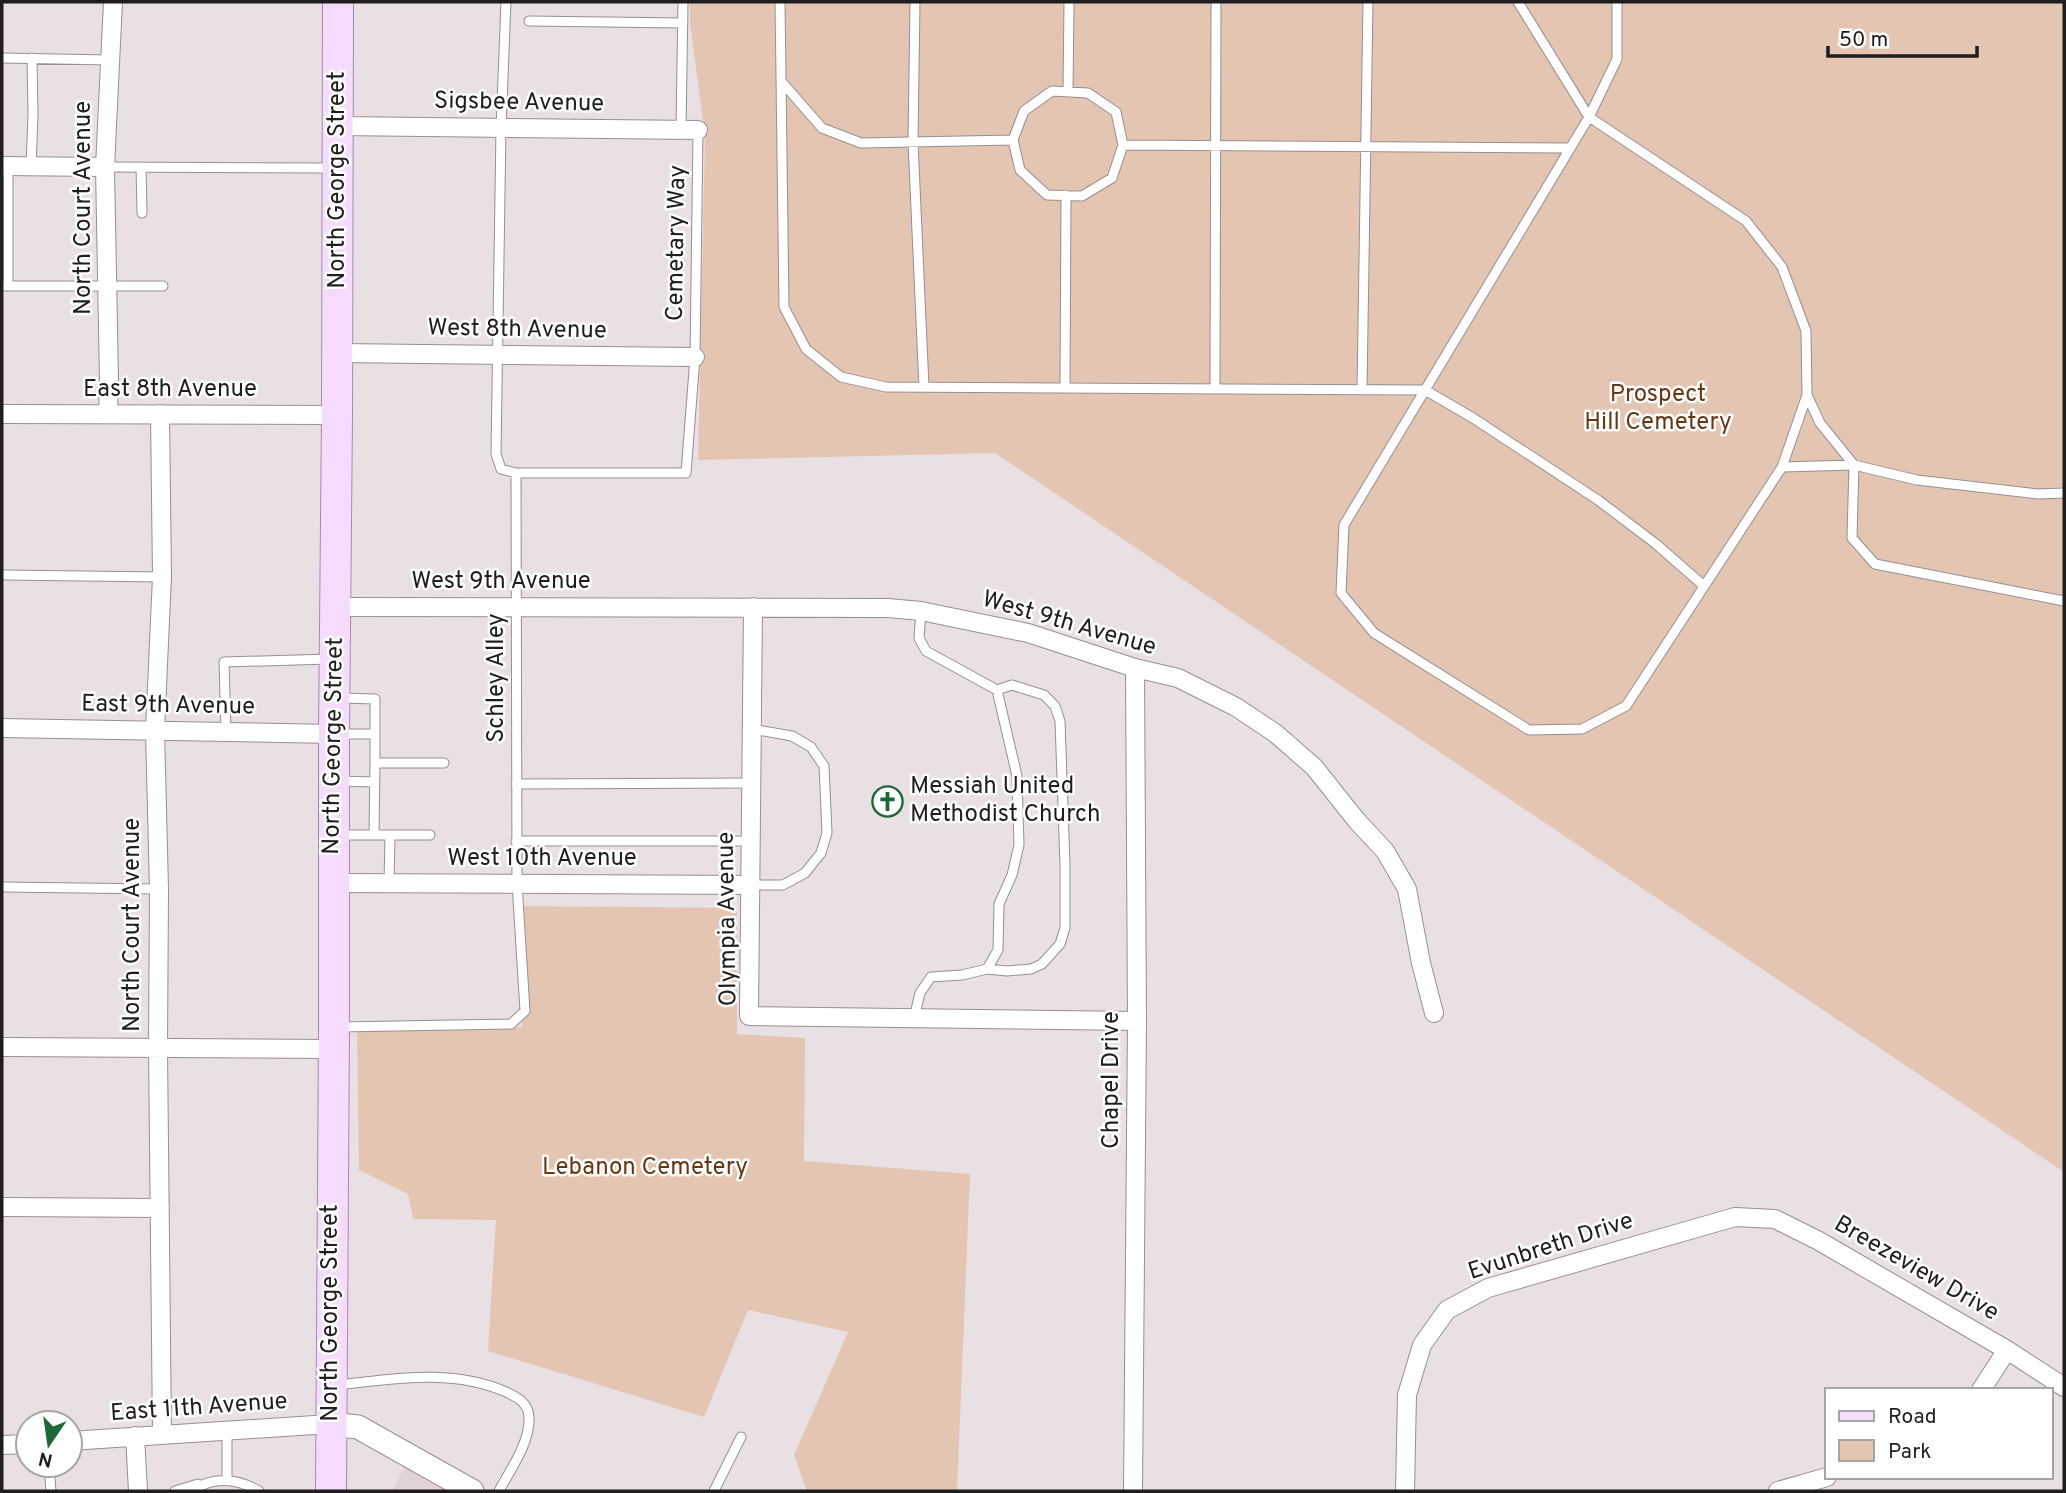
<svg xmlns="http://www.w3.org/2000/svg" width="2066" height="1493" viewBox="0 0 2066 1493" font-family="Overpass,sans-serif">
<style>
.built{fill:#e1d1d8}
.green{fill:#e3c5b2}
.lines{fill:none;stroke-linecap:round;stroke-linejoin:round}
.service-casing{stroke:#978f92;stroke-width:11}
.minor-casing{stroke:#978f92;stroke-width:20}
.tertiary-casing{stroke:#978f92;stroke-width:25}
.primary-casing{stroke:#a68aaf;stroke-width:32}
.service{stroke:#fff;stroke-width:9}
.minor{stroke:#fff;stroke-width:18}
.tertiary{stroke:#fff;stroke-width:23}
.primary{stroke:#f5dcfd;stroke-width:30}
.labels{text-anchor:middle;dominant-baseline:central;stroke-width:5;stroke-linejoin:round;paint-order:stroke}
.street-label{font-size:24px;fill:#201d1f;stroke:#fff}
.park-label{font-size:24px;fill:#673711;stroke:#fff}
.poi-label{font-size:24px;fill:#201d1f;stroke:#fff;text-anchor:start}
</style>
<rect width="100%" height="100%" fill="#e8e0e3"/>
<path class="built" d="M 405,1465 L 449,1491 L 393,1491 Z"/>
<path class="green" d="M 690,2 L 2064,2 L 2064,1172 L 995,453 L 698,460 L 705,136 L 690,23 Z
M 518,906 L 737,908 L 737,1034 L 805,1038 L 804,1161 L 970,1174 L 957,1491 L 807,1491 L 794,1455 L 848,1332 L 748,1310 L 704,1417 L 488,1351 L 496,1220 L 413,1219 L 408,1194 L 359,1170 L 357,1028 L 522,1027 Z"/>
<g class="lines">
<defs>
<path id="service" d="M 506,2 L 501,128 L 496,454 L 501,469 L 516,473 L 686,473 L 695,357 L 698,130
M 780,2 L 784,307 L 806,349 L 841,377 L 886,387 L 1425,390 L 1473,418 L 1598,500 L 1656,544 L 1704,586
M 915,2 L 913,142 L 924,387
M 1518,2 L 1589,117 L 1617,59 L 1617,2
M 529,21 L 683,23
M 2,58 L 110,60
M 781,81 L 822,128 L 861,143 L 1013,140
M 1068,92 L 1069,2
M 681,129 L 683,2
M 1123,145 L 1116,112 L 1088,93 L 1052,91 L 1024,111 L 1013,140 L 1020,170 L 1047,195 L 1082,196 L 1112,178 L 1123,145 L 1570,148
M 31,167 L 33,115 L 32,58
M 105,167 L 333,168
M 141,167 L 142,213
M 2,286 L 163,286
M 8,286 L 8,166
M 1065,388 L 1066,195
M 1215,389 L 1216,2
M 1362,390 L 1368,2
M 1807,395 L 1782,467 L 1626,706 L 1582,729 L 1529,730 L 1374,633 L 1341,593 L 1344,525 L 1589,117 L 1746,221 L 1782,267 L 1806,331 L 1807,395 L 1820,423 L 1854,465 L 1917,480 L 2038,494 L 2064,493
M 1782,467 L 1854,465 L 1852,538 L 1875,564 L 2064,601
M 2,575 L 162,577
M 340,698 L 375,699 L 375,763
M 226,732 L 224,662 L 330,659
M 339,734 L 375,734
M 338,781 L 374,782
M 516,784 L 752,783
M 338,835 L 374,835
M 390,835 L 374,835 L 375,763 L 444,763
M 516,841 L 751,841
M 389,883 L 390,835 L 430,835
M 751,885 L 783,885 L 805,873 L 821,853 L 827,833 L 824,766 L 811,747 L 792,736 L 752,729
M 2,887 L 159,889
M 987,969 L 1007,971 L 1031,969 L 1042,964 L 1060,944 L 1065,928 L 1065,865 L 1060,721 L 1055,706 L 1044,695 L 1012,685 L 997,690
M 914,1018 L 920,993 L 931,977 L 962,975 L 987,969 L 998,950 L 999,904 L 1012,875 L 1019,845 L 1017,776 L 997,690 L 926,651 L 919,638 L 921,611
M 339,1027 L 511,1024 L 525,1011 L 517,883 L 516,473
M 337,1385 C 394,1379 452,1368 506,1392 C 517,1397 529,1403 529,1418 C 530,1443 510,1470 499,1491
M 49,1465 L 51,1491
M 227,1480 L 227,1431
M 175,1491 L 198,1484
M 193,1491 C 213,1475 238,1479 259,1491
M 714,1491 L 741,1437"/>
<path id="minor" d="M 338,126 L 698,130
M 2,166 L 105,167
M 338,353 L 695,357
M 2,414 L 337,415
M 108,414 L 109,382 L 105,167 L 113,2
M 160,414 L 162,577 L 155,730 L 159,889 L 158,1047 L 162,1435
M 336,607 L 888,608 L 921,611 L 1028,633 L 1135,668 L 1178,678 L 1236,707 L 1275,733 L 1314,767 L 1357,821 L 1385,851 L 1407,889 L 1421,963 L 1434,1013
M 753,607 L 749,1016 L 1137,1021
M 2,728 L 334,734
M 333,883 L 751,885
M 2,1047 L 334,1049
M 2,1207 L 160,1208
M 1981,1390 L 2007,1350
M 135,1436 L 138,1491
M 70,1441 L 330,1424
M 2,1445 L 28,1444
M 1133,1491 L 1137,1021 L 1135,668
M 1405,1491 L 1407,1395 L 1422,1345 L 1447,1310 L 1488,1288 L 1735,1217 L 1775,1219 L 1819,1241 L 2007,1350 L 2064,1387
M 1778,1491 L 1827,1477"/>
<path id="tertiary" d="M 330,1424 L 358,1427 L 472,1491"/>
<path id="primary" d="M 331,1491 L 334,1027 L 334,734 L 337,415 L 338,2"/>
</defs>
<use href="#service" class="service-casing"/>
<use href="#minor" class="minor-casing"/>
<use href="#tertiary" class="tertiary-casing"/>
<use href="#primary" class="primary-casing"/>
<use href="#service" class="service"/>
<use href="#minor" class="minor"/>
<use href="#tertiary" class="tertiary"/>
<use href="#primary" class="primary"/>
</g>
<defs>
<symbol id="church-ring" viewBox="-11 -11 22 22"><circle r="9.5" fill="#fff" stroke="#1b6938" stroke-width="1.5"/><path d="M-1.2-6h2.4v3.5h3.3v2.4h-3.3V6h-2.4V-.1h-3.3v-2.4h3.3Z" fill="#1b6938"/></symbol>
</defs>
<g fill-rule="evenodd">
<use href="#church-ring" x="870" y="784" width="35" height="35"/>
</g>
<g class="labels">
<g class="street-label">
<text transform="translate(519 103) rotate(1)">Sigsbee Avenue</text>
<text transform="translate(338 180) rotate(-90)">North George Street</text>
<text transform="translate(84 208) rotate(-90)">North Court Avenue</text>
<text transform="translate(677 243) rotate(-89)">Cemetary Way</text>
<text transform="translate(517 330) rotate(1)">West 8th Avenue</text>
<text x="170" y="390">East 8th Avenue</text>
<text x="501" y="582">West 9th Avenue</text>
<text transform="translate(1069 624) rotate(16)">West 9th Avenue</text>
<text transform="translate(497 678) rotate(-90)">Schley Alley</text>
<text transform="translate(168 706) rotate(1)">East 9th Avenue</text>
<text transform="translate(334 746) rotate(-89)">North George Street</text>
<text x="542" y="859">West 10th Avenue</text>
<text transform="translate(728 919) rotate(-91)">Olympia Avenue</text>
<text transform="translate(133 925) rotate(-90)">North Court Avenue</text>
<text transform="translate(1112 1080) rotate(-90)">Chapel Drive</text>
<text transform="translate(1551 1247) rotate(-18)">Evunbreth Drive</text>
<text transform="translate(1916 1269) rotate(30)">Breezeview Drive</text>
<text transform="translate(331 1313) rotate(-90)">North George Street</text>
<text transform="translate(199 1408) rotate(-4)">East 11th Avenue</text>
</g>
<g class="park-label">
<text x="1658" y="395">Prospect<tspan x="1658" dy="28">Hill Cemetery</tspan></text>
<text x="645" y="1168">Lebanon Cemetery</text>
</g>
<g class="poi-label">
<text x="910" y="787">Messiah United<tspan x="910" dy="28">Methodist Church</tspan></text>
</g>
</g>
<rect width="2066" height="1493" fill="none" stroke="#201d1f" stroke-width="7"/>
<rect x="1825" y="1388" width="228" height="91" fill="#ffffff" stroke="#a6a5a5" stroke-width="2"/>
<rect x="1839" y="1411" width="35" height="10" fill="#f5dcfd" stroke="#a6a5a5" stroke-width="2"/>
<text x="1888" y="1423" font-size="21" fill="#201d1f">Road</text>
<rect x="1839" y="1440" width="35" height="21" fill="#e3c5b2" stroke="#a6a5a5" stroke-width="2"/>
<text x="1888" y="1458" font-size="21" fill="#201d1f">Park</text>
<g transform="translate(49 1444) rotate(193)"><circle r="33" fill="#ffffff" stroke="#a6a5a5" stroke-width="2"/>
<path d="M0-5L12 26L0 18L-12 26Z" fill="#1b6938"/>
<text y="-10" font-size="19" font-weight="bold" text-anchor="middle" fill="#201d1f">N</text>
</g>
<path d="M1828 46v10h149v-10" fill="none" stroke="#201d1f" stroke-width="3.5"/>
<text x="1839" y="46" font-size="21" fill="#201d1f" stroke="#ffffff" stroke-width="5" paint-order="stroke">50 m</text>
</svg>
